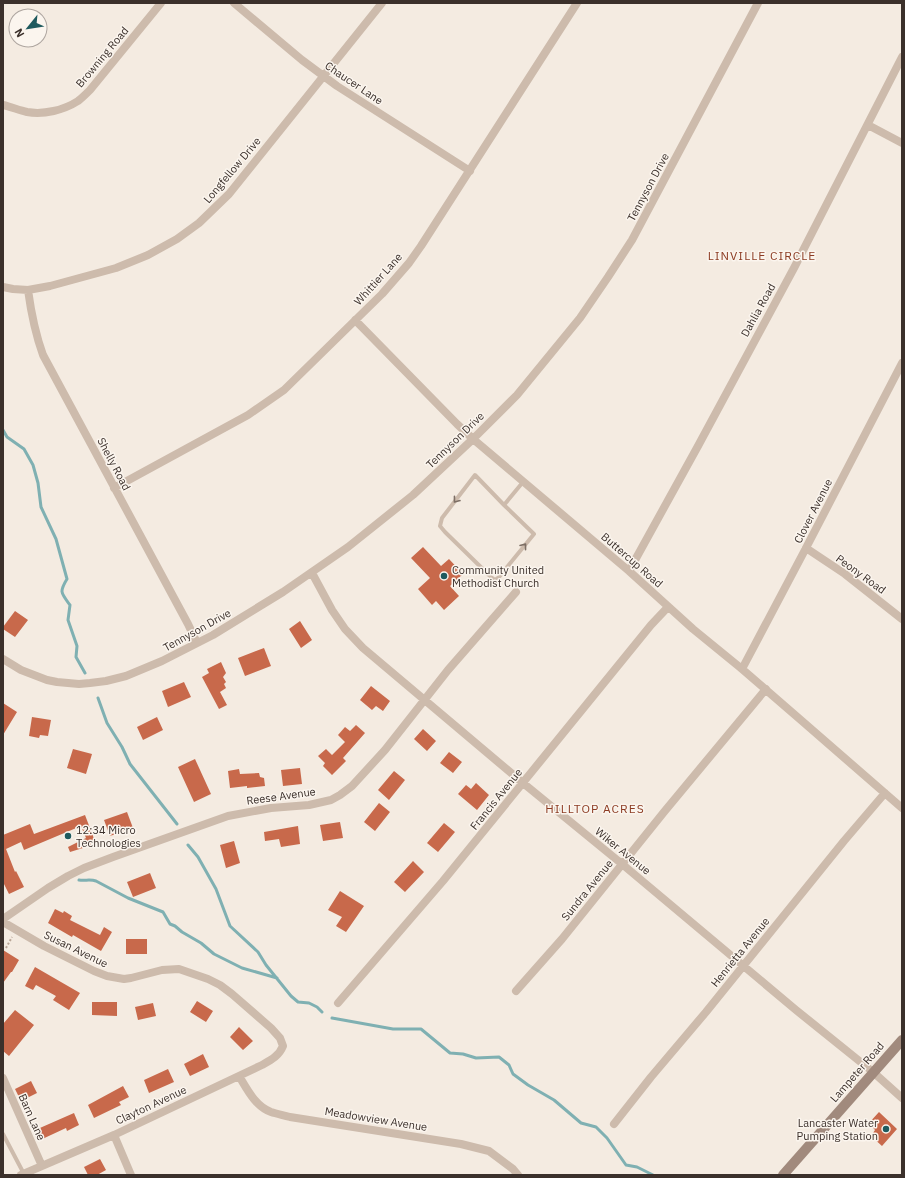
<svg xmlns="http://www.w3.org/2000/svg" width="905" height="1178" viewBox="0 0 905 1178" font-family="'IBM Plex Sans',sans-serif">
<style>
.lines{fill:none;stroke-linecap:round;stroke-linejoin:round}
.stream{stroke:#7fb0b2;stroke-width:3}
.building{fill:#c8694b}
.path{stroke:#b9a596;stroke-width:2;stroke-dasharray:2 2;stroke-linecap:butt}
.lane{stroke:#cdbbac;stroke-width:4}
.street{stroke:#cdbbac;stroke-width:8}
.secondary{stroke:#a18a7d;stroke-width:10}
.oneway{stroke:#7d6f65}
.poi-dot{fill:#1f5a5e;stroke:#fbf5ee;stroke-width:1.5}
.labels{text-anchor:middle;dominant-baseline:central;stroke-width:3;stroke-linejoin:round;paint-order:stroke}
.street-label{font-size:11px;fill:#3b302b;stroke:#fbf5ee}
.poi-label{font-size:11px;fill:#3b302b;stroke:#fbf5ee;text-anchor:start}
.neighbourhood-label{font-size:12px;letter-spacing:1px;fill:#8c3b22;stroke:#fbf5ee}
</style>
<rect width="100%" height="100%" fill="#f4ebe1"/>
<g class="lines">
<path class="stream" d="M 3,430 L 7,437 L 24,449 L 33,465 L 38,483 L 41,507 L 56,539 L 67,579 C 59,592 61,593 70,605 L 68,620 L 77,646 L 76,657 L 85,673
M 98,698 L 107,723 L 122,747 L 130,764 L 177,824
M 188,845 L 198,857 L 216,889 L 230,926 L 258,952 L 266,965 L 291,996 L 298,1002 L 309,1003 L 317,1007 L 322,1012
M 79,880 C 85,881 90,879 96,881 L 128,898 L 163,912 L 170,924 L 175,926 L 182,932 L 201,943 L 214,954 L 242,968 L 277,978
M 332,1018 L 393,1029 L 421,1029 L 450,1053 L 463,1054 L 476,1058 L 499,1057 L 509,1065 L 513,1074 L 528,1085 L 554,1100 L 581,1123 L 596,1127 L 607,1138 L 626,1165 L 637,1167 L 653,1175"/>
</g>
<path class="building" d="M 423,547 L 441,566 L 449,559 L 463,574 L 450,586 L 459,596 L 444,610 L 436,601 L 432,605 L 418,589 L 430,578 L 411,558 Z
M 15,611 L 28,620 L 15,637 L 3,629 L 3,627 Z
M 300,621 L 312,640 L 301,648 L 289,629 Z
M 264,648 L 271,666 L 245,676 L 238,658 Z
M 221,662 L 226,673 L 223,677 L 226,682 L 224,684 L 226,688 L 220,692 L 227,705 L 219,709 L 202,677 L 209,673 L 207,669 Z
M 184,682 L 191,697 L 168,707 L 162,691 Z
M 371,686 L 390,701 L 383,711 L 376,706 L 372,710 L 360,700 Z
M 3,703 L 17,712 L 3,735 Z
M 32,717 L 51,720 L 48,736 L 40,735 L 39,738 L 29,736 Z
M 157,717 L 163,730 L 143,740 L 137,727 Z
M 356,725 L 365,733 L 343,758 L 346,761 L 332,775 L 323,766 L 325,763 L 318,756 L 326,749 L 332,755 L 345,742 L 338,735 L 345,727 L 350,731 Z
M 423,729 L 436,741 L 427,751 L 414,739 Z
M 73,749 L 92,754 L 86,774 L 67,768 Z
M 449,752 L 462,762 L 453,773 L 440,763 Z
M 195,759 L 211,794 L 194,802 L 178,767 Z
M 300,768 L 302,784 L 283,786 L 281,770 Z
M 239,769 L 240,774 L 259,773 L 260,777 L 264,778 L 265,786 L 247,788 L 247,786 L 230,788 L 228,771 Z
M 394,771 L 405,780 L 389,800 L 378,790 Z
M 476,783 L 489,795 L 477,810 L 458,794 L 466,785 L 471,789 Z
M 379,803 L 390,812 L 375,831 L 364,822 Z
M 127,812 L 133,828 L 110,836 L 104,820 Z
M 85,815 L 96,844 L 70,852 L 68,847 L 86,838 L 81,826 L 24,850 L 21,842 L 6,849 L 15,872 L 16,871 L 24,887 L 9,894 L 3,882 L 3,835 L 30,824 L 34,834 Z
M 340,822 L 343,838 L 323,841 L 320,825 Z
M 444,823 L 455,832 L 438,852 L 427,843 Z
M 298,826 L 300,844 L 281,847 L 279,839 L 265,841 L 264,832 Z
M 234,841 L 240,863 L 226,868 L 220,845 Z
M 413,861 L 424,872 L 405,892 L 394,882 Z
M 150,873 L 156,888 L 133,897 L 127,882 Z
M 340,891 L 364,906 L 346,932 L 336,926 L 342,917 L 328,910 Z
M 55,909 L 63,913 L 64,911 L 72,916 L 70,920 L 100,935 L 104,927 L 112,932 L 101,951 L 73,935 L 72,937 L 48,923 Z
M 126,939 L 147,939 L 147,954 L 126,954 Z
M 3,950 L 19,960 L 12,972 L 11,972 L 3,983 Z
M 35,967 L 80,993 L 69,1010 L 53,1000 L 56,996 L 36,985 L 33,990 L 25,986 Z
M 197,1001 L 213,1011 L 206,1022 L 190,1012 Z
M 92,1002 L 117,1002 L 117,1016 L 92,1015 Z
M 153,1003 L 156,1016 L 138,1020 L 135,1007 Z
M 15,1010 L 34,1025 L 9,1056 L 3,1051 L 3,1024 Z
M 239,1027 L 253,1041 L 243,1050 L 230,1037 Z
M 203,1054 L 209,1067 L 190,1076 L 184,1064 Z
M 168,1069 L 174,1082 L 149,1093 L 144,1080 Z
M 31,1081 L 37,1093 L 21,1101 L 15,1089 Z
M 123,1086 L 129,1097 L 119,1102 L 121,1105 L 94,1118 L 88,1105 Z
M 879,1112 L 897,1129 L 882,1146 L 871,1136 L 875,1130 L 869,1123 Z
M 74,1113 L 79,1125 L 67,1131 L 66,1128 L 38,1141 L 33,1131 Z
M 100,1159 L 106,1170 L 97,1175 L 88,1175 L 84,1167 Z"/>
<g class="lines">
<path class="path" d="M 6,948 L 12,937"/>
<path class="lane" d="M 504,505 L 534,534 L 499,577 L 495,580 L 491,577 L 445,532 L 440,526 L 442,518 L 475,475 L 504,505 L 523,482
M 3,1134 L 24,1174"/>
<path class="street" d="M 234,3 L 302,60 L 337,86 L 470,171
M 3,105 C 11,107 19,110 27,112 C 44,115 64,110 78,101 C 82,98 86,94 90,90 L 161,3
M 868,125 L 902,143
M 3,287 L 13,289 L 28,290 L 50,286 L 116,268 L 148,255 L 177,239 L 199,223 L 229,194 L 382,3
M 28,290 C 31,312 35,333 43,355 L 188,624 L 197,643
M 355,320 L 457,424 L 473,439 L 629,571 L 693,629 L 742,669 L 802,721 L 902,808
M 114,488 L 248,415 L 284,390 L 382,294 L 409,263 L 421,246 L 577,3
M 806,548 L 845,574 L 902,619
M 629,571 L 698,446 L 794,268 L 902,57
M 312,573 L 332,610 L 345,629 L 363,648 L 523,783 L 622,864 L 796,1010 L 873,1072 L 902,1098
M 3,659 L 21,670 L 47,680 L 57,682 L 79,684 L 90,683 L 106,681 L 126,676 L 162,661 L 213,635 L 283,592 L 348,547 L 413,495 L 473,439 L 517,395 L 580,318 L 608,277 L 632,240 L 758,3
M 742,669 L 806,548 L 902,363
M 3,919 L 48,888 L 68,876 L 84,868 L 113,857 L 228,816 L 271,808 L 309,805 L 331,800 L 340,795 L 352,786 L 385,750 L 448,670 L 516,592
M 3,922 L 44,946 L 94,971 L 107,976 L 124,979 L 131,978 L 162,970 L 179,969 L 208,979 L 220,985 L 232,994 L 271,1028 L 280,1038 L 283,1046 C 279,1056 271,1060 262,1065 L 114,1135 L 21,1175
M 516,991 L 562,939 L 664,812 L 766,689
M 338,1003 L 443,881 L 651,625 L 668,607
M 239,1076 C 247,1089 255,1106 271,1112 C 277,1114 283,1115 290,1117 L 461,1144 L 489,1151 L 513,1169 L 518,1175
M 3,1078 L 42,1166
M 614,1124 L 651,1077 L 706,1012 L 844,841 L 885,793
M 114,1135 L 131,1175"/>
<path class="secondary" d="M 783,1175 L 902,1040"/>
</g>
<defs><path id="oneway-chevron" d="M-2-3.5L2.5 0L-2 3.5" fill="none" stroke-width="1.6" stroke-linecap="round" stroke-linejoin="round"/></defs>
<g class="oneway">
<use href="#oneway-chevron" transform="translate(456 500) rotate(128)"/>
<use href="#oneway-chevron" transform="translate(524 546) rotate(-52)"/>
</g>
<g class="poi-dot">
<circle cx="444" cy="576" r="4"/>
<circle cx="68" cy="836" r="4"/>
<circle cx="886" cy="1129" r="4"/>
</g>
<g class="labels">
<g class="street-label">
<text transform="translate(102 57) rotate(-50)">Browning Road</text>
<text transform="translate(354 83) rotate(34)">Chaucer Lane</text>
<text transform="translate(232 170) rotate(-50)">Longfellow Drive</text>
<text transform="translate(648 187) rotate(-62)">Tennyson Drive</text>
<text transform="translate(378 279) rotate(-48)">Whittier Lane</text>
<text transform="translate(758 310) rotate(-61)">Dahlia Road</text>
<text transform="translate(455 440) rotate(-44)">Tennyson Drive</text>
<text transform="translate(114 464) rotate(62)">Shelly Road</text>
<text transform="translate(813 511) rotate(-63)">Clover Avenue</text>
<text transform="translate(632 560) rotate(41)">Buttercup Road</text>
<text transform="translate(861 574) rotate(36)">Peony Road</text>
<text transform="translate(197 630) rotate(-29)">Tennyson Drive</text>
<text transform="translate(281 796) rotate(-8)">Reese Avenue</text>
<text transform="translate(496 799) rotate(-51)">Francis Avenue</text>
<text transform="translate(623 851) rotate(39)">Wiker Avenue</text>
<text transform="translate(587 890) rotate(-51)">Sundra Avenue</text>
<text transform="translate(76 949) rotate(26)">Susan Avenue</text>
<text transform="translate(740 952) rotate(-51)">Henrietta Avenue</text>
<text transform="translate(857 1072) rotate(-49)">Lampeter Road</text>
<text transform="translate(151 1105) rotate(-25)">Clayton Avenue</text>
<text transform="translate(32 1117) rotate(66)">Barn Lane</text>
<text transform="translate(376 1119) rotate(9)">Meadowview Avenue</text>
</g>
<g class="poi-label">
<text x="452" y="570">Community United<tspan x="452" dy="13">Methodist Church</tspan></text>
<text x="76" y="830">12:34 Micro<tspan x="76" dy="13">Technologies</tspan></text>
<text x="878" y="1123" text-anchor="end">Lancaster Water<tspan x="878" dy="13">Pumping Station</tspan></text>
</g>
<g class="neighbourhood-label">
<text x="762" y="255">LINVILLE CIRCLE</text>
<text x="595" y="808">HILLTOP ACRES</text>
</g>
</g>
<rect width="905" height="1178" fill="none" stroke="#3b302b" stroke-width="8"/>
<g transform="translate(28 28) rotate(240)"><circle r="19" fill="#fbf5ee" stroke="#aea6a0"/>
<path d="M0-3L7 15L0 10L-7 15Z" fill="#1f5a5e"/>
<text y="-6" font-size="11" font-weight="bold" text-anchor="middle" fill="#3b302b">N</text>
</g>
</svg>
